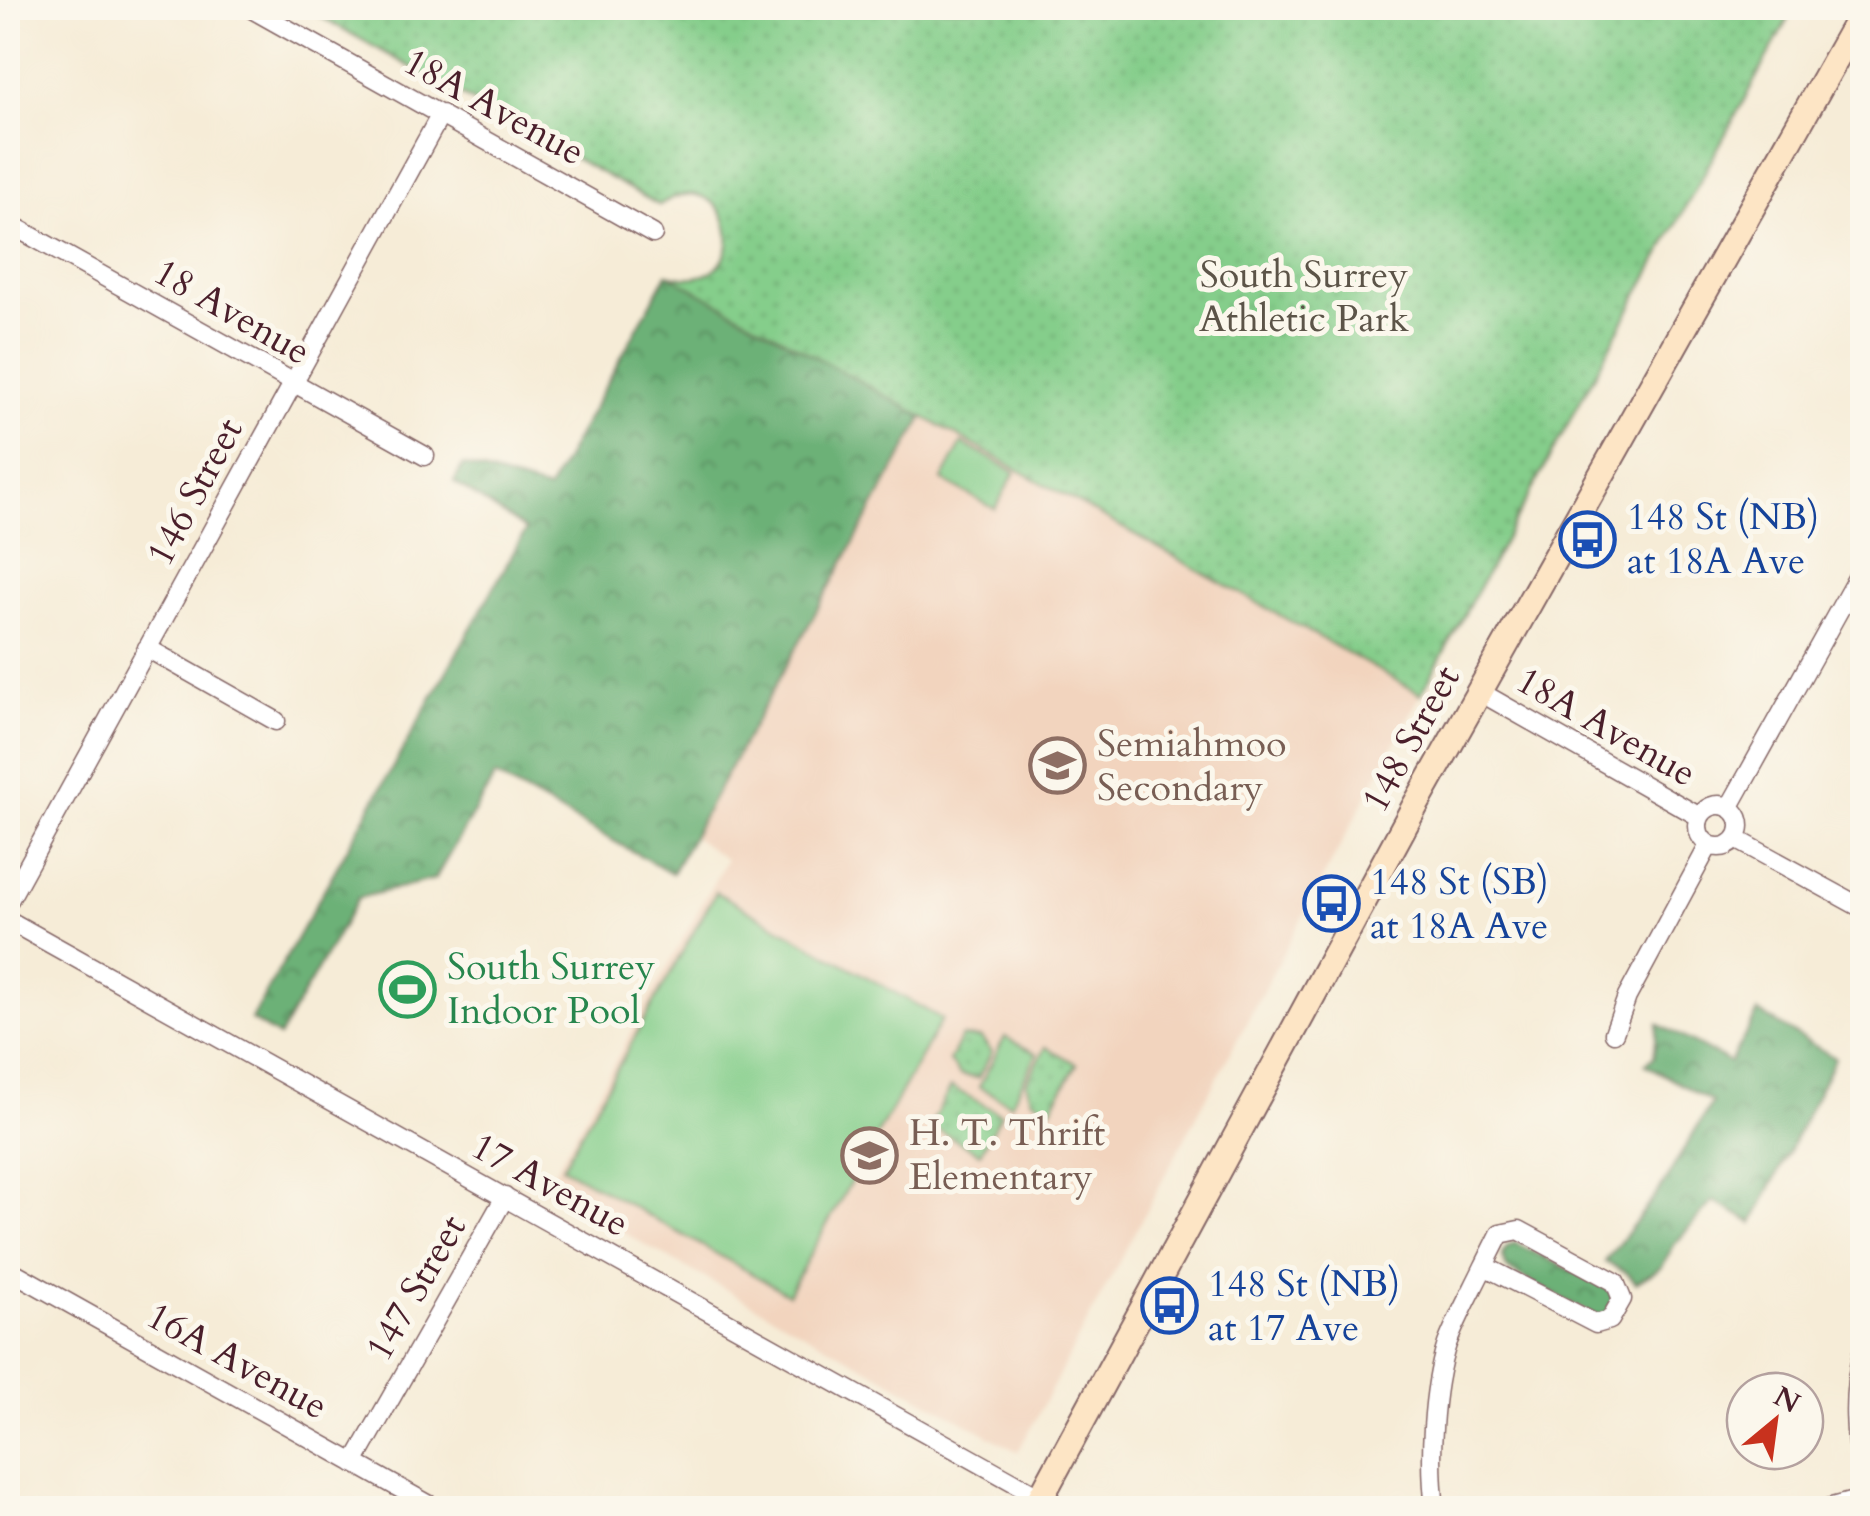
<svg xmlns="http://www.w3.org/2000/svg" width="1870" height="1516" viewBox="0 0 1870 1516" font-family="Cardo,serif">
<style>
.built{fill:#f2d4be}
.grass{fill:#85ce8b;stroke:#68765b;stroke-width:2.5}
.forest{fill:url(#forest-crowns);stroke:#5b6851;stroke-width:2.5}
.park{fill:url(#park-dots);stroke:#68765b;stroke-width:2.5}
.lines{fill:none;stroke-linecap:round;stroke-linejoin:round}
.minor-casing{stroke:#866767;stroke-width:21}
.secondary-casing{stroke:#866767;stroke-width:29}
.minor{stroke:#fff;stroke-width:18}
.secondary{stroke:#fde5c5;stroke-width:25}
.labels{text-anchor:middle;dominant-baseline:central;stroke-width:10;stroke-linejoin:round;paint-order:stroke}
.street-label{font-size:38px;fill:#4a1f2b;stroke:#fbf7ec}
.park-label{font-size:38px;fill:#5c5448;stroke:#fbf7ec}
.transit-label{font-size:38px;fill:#164399;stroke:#fbf7ec;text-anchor:start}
.education-label{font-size:38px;fill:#785e54;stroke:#fbf7ec;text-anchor:start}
.leisure-label{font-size:38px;fill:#27864d;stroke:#fbf7ec;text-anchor:start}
</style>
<defs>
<pattern id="forest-crowns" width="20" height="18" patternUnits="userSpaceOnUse" patternTransform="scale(2.5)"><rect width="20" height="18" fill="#6cb177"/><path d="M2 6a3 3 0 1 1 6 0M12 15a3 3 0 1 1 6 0" fill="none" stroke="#5b8f62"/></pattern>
<pattern id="park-dots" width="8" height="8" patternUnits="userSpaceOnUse" patternTransform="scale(2.5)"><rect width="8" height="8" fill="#85ce8b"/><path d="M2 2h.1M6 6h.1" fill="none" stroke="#74b078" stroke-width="1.8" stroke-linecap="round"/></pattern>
</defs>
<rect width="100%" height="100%" fill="#fbf7ec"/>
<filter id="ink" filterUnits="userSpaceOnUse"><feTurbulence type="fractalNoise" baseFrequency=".01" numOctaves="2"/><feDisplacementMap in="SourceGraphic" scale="20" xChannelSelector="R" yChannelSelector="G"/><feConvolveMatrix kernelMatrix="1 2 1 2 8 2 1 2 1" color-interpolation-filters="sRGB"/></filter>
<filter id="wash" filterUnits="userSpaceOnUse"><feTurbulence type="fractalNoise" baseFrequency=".0048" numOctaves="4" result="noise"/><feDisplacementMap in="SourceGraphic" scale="40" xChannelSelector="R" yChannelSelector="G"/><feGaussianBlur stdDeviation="2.25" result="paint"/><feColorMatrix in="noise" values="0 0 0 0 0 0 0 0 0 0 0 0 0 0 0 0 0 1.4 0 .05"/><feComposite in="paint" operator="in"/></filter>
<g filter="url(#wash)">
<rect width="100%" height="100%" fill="#f6ecd7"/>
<path class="built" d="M 923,417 L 1421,694 L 1018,1452 L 545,1189 L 726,860 L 693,837 Z"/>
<path class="grass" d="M 962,443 L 1015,472 L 995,509 L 942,480 Z
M 716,892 L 942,1019 L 788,1294 L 562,1167 Z
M 1005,1037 L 1037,1054 L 1011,1104 L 979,1087 Z"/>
<path class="forest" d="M 305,8 L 593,8 L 941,385 L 672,873 L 495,776 L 435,879 L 358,898 L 279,1037 L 251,1020 L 526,530 L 454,482 L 463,465 L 548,490 L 667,274 C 762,301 738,155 659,205 Z
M 1758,1012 L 1835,1058 L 1753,1223 L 1713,1201 L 1674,1245 L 1662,1267 L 1636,1283 L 1626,1272 L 1605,1262 L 1661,1188 L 1712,1102 L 1645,1064 L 1654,1057 L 1658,1024 L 1730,1062 Z
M 1515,1243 L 1610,1289 L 1614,1295 L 1608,1314 L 1595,1316 L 1507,1269 L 1502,1255 L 1507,1247 Z"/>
<path class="park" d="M 305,8 L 1794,8 L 1421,694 L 667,274 C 761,301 738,155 659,205 Z
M 961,1037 L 981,1038 L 992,1052 L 978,1078 L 960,1075 L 949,1061 Z
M 1046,1047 L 1077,1064 L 1051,1109 L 1031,1098 L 1026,1083 Z
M 951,1087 L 1001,1114 L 980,1153 L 930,1126 Z"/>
</g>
<g filter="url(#ink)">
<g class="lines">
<defs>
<path id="minor" d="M 250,8 L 653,234
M 8,223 L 425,456
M 147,648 L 276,721
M 1480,692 L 1700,817
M1698 826a21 21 0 1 1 42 0a21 21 0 1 1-42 0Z
M 1729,808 L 1862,569
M 1736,839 L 1862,908
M 8,902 L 441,114
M 8,920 L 1060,1508
M 1614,1033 L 1627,997 L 1709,845
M 1519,1230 L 1615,1282 L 1622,1299 L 1610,1320 L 1596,1324 L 1484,1266 L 1500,1234 Z
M 8,1269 L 435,1508
M 1862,1354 C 1851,1396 1855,1437 1862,1479
M 354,1463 L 505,1197
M 1435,1508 C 1429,1461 1432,1390 1447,1344 C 1457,1318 1472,1291 1484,1266
M 1828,1508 L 1862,1499"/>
<path id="secondary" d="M 1035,1508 L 1415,806 L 1862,12"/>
</defs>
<use href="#minor" class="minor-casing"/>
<use href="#secondary" class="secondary-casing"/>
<use href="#minor" class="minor"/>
<use href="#secondary" class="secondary"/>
</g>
</g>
<defs>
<symbol id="bus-ring" viewBox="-11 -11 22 22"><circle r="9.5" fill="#fbf7ec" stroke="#1a4fb4" stroke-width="1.5"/><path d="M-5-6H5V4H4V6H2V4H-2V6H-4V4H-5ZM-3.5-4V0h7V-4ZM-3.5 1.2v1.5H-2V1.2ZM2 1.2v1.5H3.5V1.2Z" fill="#1a4fb4"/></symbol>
<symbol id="school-ring" viewBox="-11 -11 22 22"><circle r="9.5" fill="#fbf7ec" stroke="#8d6e63" stroke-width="1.5"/><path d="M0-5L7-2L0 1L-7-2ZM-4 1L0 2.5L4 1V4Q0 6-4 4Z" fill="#8d6e63"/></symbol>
<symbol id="stadium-ring" viewBox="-11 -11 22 22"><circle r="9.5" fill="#fbf7ec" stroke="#2e9e5b" stroke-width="1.5"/><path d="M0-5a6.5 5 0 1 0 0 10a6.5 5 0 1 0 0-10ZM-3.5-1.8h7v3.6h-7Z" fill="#2e9e5b"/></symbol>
</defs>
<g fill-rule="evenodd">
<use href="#bus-ring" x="1556" y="508" width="63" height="63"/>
<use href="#school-ring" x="1026" y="734" width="63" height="63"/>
<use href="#bus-ring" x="1300" y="872" width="63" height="63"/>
<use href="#stadium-ring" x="376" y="958" width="63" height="63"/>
<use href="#school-ring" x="838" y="1124" width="63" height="63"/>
<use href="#bus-ring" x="1138" y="1274" width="63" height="63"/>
</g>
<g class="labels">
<g class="street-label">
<text transform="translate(494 107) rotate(29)">18A Avenue</text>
<text transform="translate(232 312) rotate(30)">18 Avenue</text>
<text transform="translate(195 492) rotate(-62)">146 Street</text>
<text transform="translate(1606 727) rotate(30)">18A Avenue</text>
<text transform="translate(1411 739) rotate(-61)">148 Street</text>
<text transform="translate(550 1185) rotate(29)">17 Avenue</text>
<text transform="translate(416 1288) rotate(-60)">147 Street</text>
<text transform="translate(237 1361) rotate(29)">16A Avenue</text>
</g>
<g class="park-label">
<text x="1304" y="275">South Surrey<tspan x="1304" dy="44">Athletic Park</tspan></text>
</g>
<g class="transit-label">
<text x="1627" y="517">148 St (NB)<tspan x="1627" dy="44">at 18A Ave</tspan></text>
<text x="1370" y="882">148 St (SB)<tspan x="1370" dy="44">at 18A Ave</tspan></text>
<text x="1208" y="1284">148 St (NB)<tspan x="1208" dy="44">at 17 Ave</tspan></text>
</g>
<g class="education-label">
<text x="1097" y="744">Semiahmoo<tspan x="1097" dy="44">Secondary</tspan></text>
<text x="909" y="1133">H. T. Thrift<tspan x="909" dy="44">Elementary</tspan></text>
</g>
<g class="leisure-label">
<text x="447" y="967">South Surrey<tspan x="447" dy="44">Indoor Pool</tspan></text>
</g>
</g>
<rect width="1870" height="1516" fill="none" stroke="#fbf7ec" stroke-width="40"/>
<g transform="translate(1775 1421) rotate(29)"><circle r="48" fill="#fbf7ec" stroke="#b4a19f" stroke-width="2.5"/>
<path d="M0-8L18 38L0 25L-18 38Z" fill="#c8321e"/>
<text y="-15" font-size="28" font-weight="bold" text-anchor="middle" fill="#4a1f2b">N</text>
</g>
</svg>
